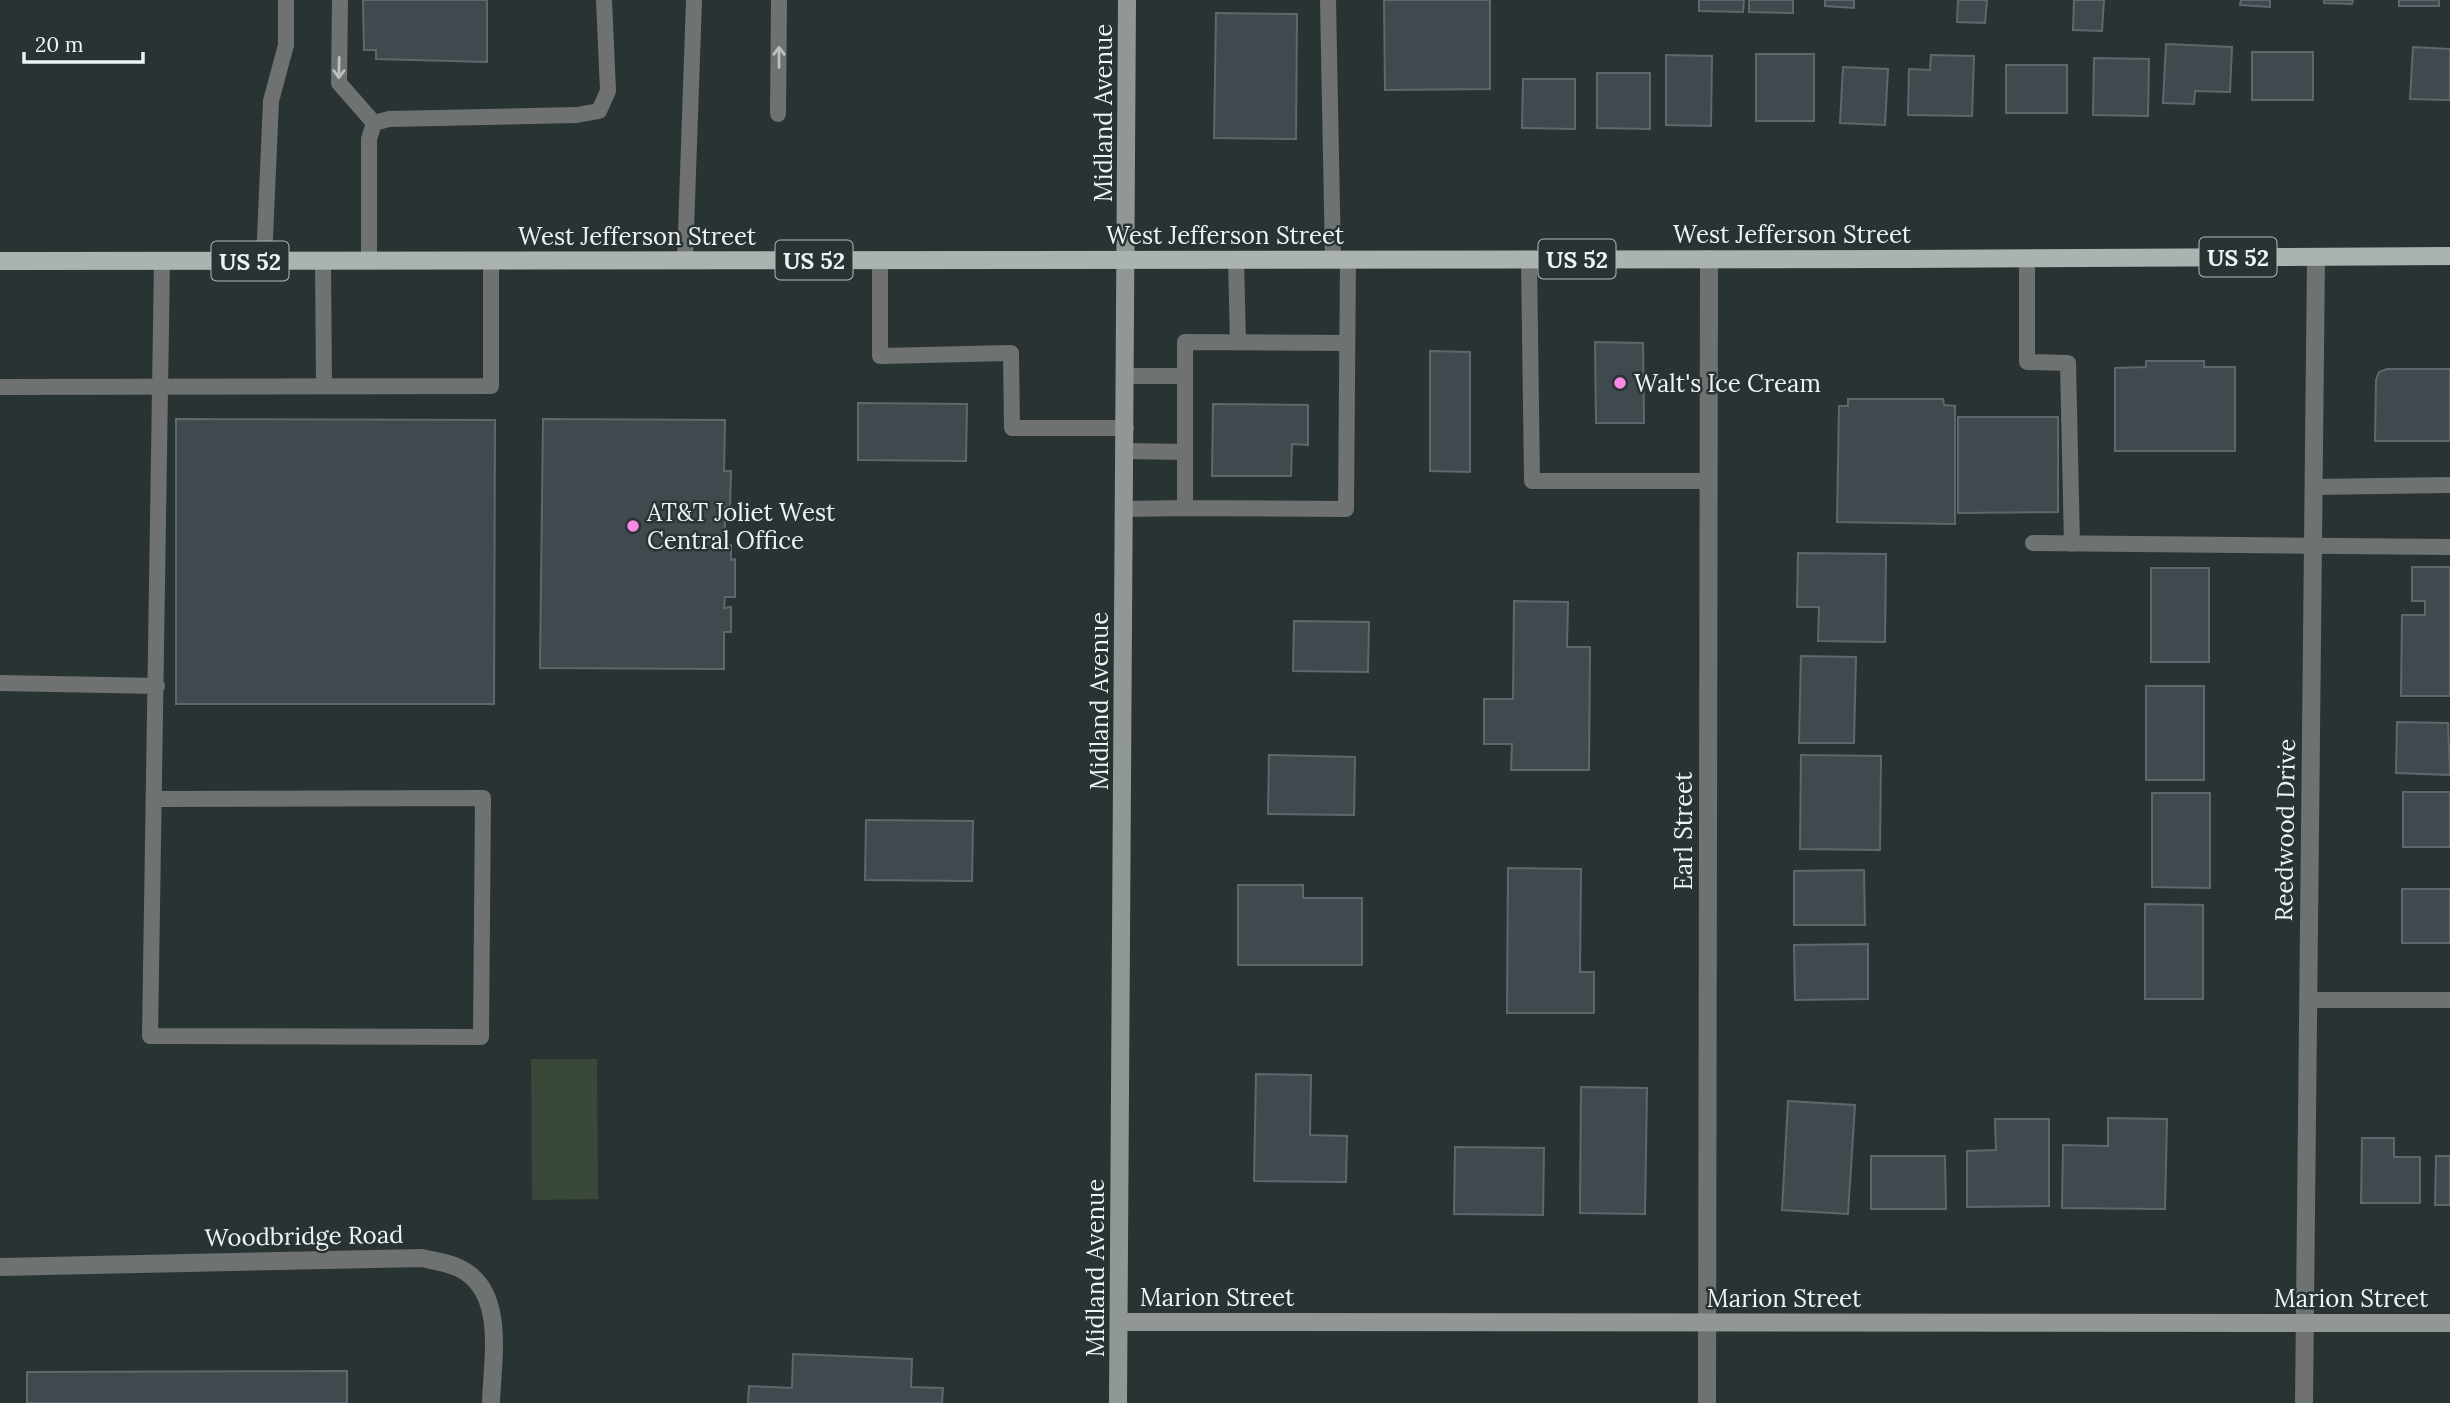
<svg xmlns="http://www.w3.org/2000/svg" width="2450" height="1403" viewBox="0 0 2450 1403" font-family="Lora,serif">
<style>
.green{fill:#394839}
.building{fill:#40494d;stroke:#5e676b;stroke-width:2}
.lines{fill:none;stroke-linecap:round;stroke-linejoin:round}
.lane{stroke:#6e7271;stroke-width:16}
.street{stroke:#6e7271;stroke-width:18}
.secondary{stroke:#909794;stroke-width:18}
.primary{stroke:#aab3af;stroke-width:18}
.oneway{stroke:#bbc0c0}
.poi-dot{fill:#fb87e6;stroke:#2a3334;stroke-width:2.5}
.labels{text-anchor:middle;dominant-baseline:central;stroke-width:5;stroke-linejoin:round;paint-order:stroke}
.shield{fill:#2a3334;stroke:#b3baba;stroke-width:2}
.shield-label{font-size:23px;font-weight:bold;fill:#eef4f4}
.street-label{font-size:24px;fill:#eef4f4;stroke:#2a3334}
.poi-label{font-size:24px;fill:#eef4f4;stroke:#2a3334;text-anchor:start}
</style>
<rect width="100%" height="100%" fill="#2a3334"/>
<path class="green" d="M 531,1059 L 597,1059 L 598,1199 L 532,1200 Z"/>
<path class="building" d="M 363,0 L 487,0 L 487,62 L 376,59 L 376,50 L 364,50 Z
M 1384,0 L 1490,0 L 1490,89 L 1385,90 Z
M 1699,0 L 1744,0 L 1743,12 L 1699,11 Z
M 1749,0 L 1793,0 L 1793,13 L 1749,12 Z
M 1825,0 L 1854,0 L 1854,8 L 1825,6 Z
M 1958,0 L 1987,0 L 1985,23 L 1957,22 Z
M 2074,0 L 2104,0 L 2102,31 L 2073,30 Z
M 2241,0 L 2270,0 L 2270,7 L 2240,5 Z
M 2324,0 L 2353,0 L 2352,4 L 2324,3 Z
M 2399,0 L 2439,0 L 2439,6 L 2399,6 Z
M 1216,13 L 1297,14 L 1296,139 L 1214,138 Z
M 2166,44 L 2232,47 L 2230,92 L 2195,91 L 2194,104 L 2163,103 Z
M 2413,47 L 2450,49 L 2450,100 L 2410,99 Z
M 2252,52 L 2313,52 L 2313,100 L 2252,100 Z
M 1756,54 L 1814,54 L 1814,121 L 1756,121 Z
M 1666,55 L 1712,56 L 1711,126 L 1666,125 Z
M 1931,55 L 1974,56 L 1972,116 L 1908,115 L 1909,69 L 1930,70 Z
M 2094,58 L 2149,59 L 2148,116 L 2093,115 Z
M 2006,65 L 2067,65 L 2067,113 L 2006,113 Z
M 1843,67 L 1888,69 L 1885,125 L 1840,123 Z
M 1597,73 L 1650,73 L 1650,129 L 1597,128 Z
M 1523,79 L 1575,79 L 1575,129 L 1522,128 Z
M 1595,342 L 1643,343 L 1644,423 L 1596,423 Z
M 1430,351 L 1470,352 L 1470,472 L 1430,471 Z
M 2146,361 L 2204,361 L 2204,367 L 2235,367 L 2235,451 L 2115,451 L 2115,368 L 2146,367 Z
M 2387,369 L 2450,369 L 2450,441 L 2375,441 L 2376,380 L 2379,372 Z
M 1848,399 L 1943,399 L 1944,405 L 1955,406 L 1955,524 L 1837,522 L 1839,406 L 1848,406 Z
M 858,403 L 967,404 L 966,461 L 858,460 Z
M 1213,404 L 1308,405 L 1308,445 L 1292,444 L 1291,476 L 1212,476 Z
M 1958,417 L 2058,417 L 2058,512 L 1958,513 Z
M 176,419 L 495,420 L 494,704 L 176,704 Z
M 543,419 L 725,420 L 724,471 L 731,471 L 730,507 L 725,507 L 725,544 L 731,545 L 731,560 L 735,559 L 735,597 L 725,597 L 724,608 L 731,607 L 731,632 L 724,632 L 724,669 L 540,668 Z
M 1798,553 L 1886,554 L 1885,642 L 1818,641 L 1819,607 L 1797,607 Z
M 2412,567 L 2450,567 L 2450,696 L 2401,696 L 2402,615 L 2425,615 L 2425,601 L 2412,601 Z
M 2151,568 L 2209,568 L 2209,662 L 2151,662 Z
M 1514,601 L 1568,602 L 1567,647 L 1590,647 L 1589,770 L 1511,770 L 1512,744 L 1484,744 L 1484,699 L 1513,699 Z
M 1294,621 L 1369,622 L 1368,672 L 1293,671 Z
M 1801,656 L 1856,657 L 1854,743 L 1799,743 Z
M 2146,686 L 2204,686 L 2204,780 L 2146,780 Z
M 2397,722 L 2448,723 L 2450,775 L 2396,773 Z
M 1269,755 L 1355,757 L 1354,815 L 1268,814 Z
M 1801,755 L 1881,756 L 1880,850 L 1800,849 Z
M 2403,792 L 2450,792 L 2450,847 L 2403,847 Z
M 2152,793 L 2210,793 L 2210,888 L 2152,887 Z
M 866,820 L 973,821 L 972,881 L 865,880 Z
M 1508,868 L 1581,869 L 1580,972 L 1594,972 L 1594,1013 L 1507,1013 Z
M 1864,870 L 1865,925 L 1794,925 L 1794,871 Z
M 1238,885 L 1303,885 L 1303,898 L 1362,898 L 1362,965 L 1238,965 Z
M 2402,889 L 2450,889 L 2450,943 L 2402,943 Z
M 2145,904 L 2203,905 L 2203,999 L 2145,999 Z
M 1868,944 L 1868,999 L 1795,1000 L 1794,945 Z
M 1256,1074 L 1311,1075 L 1310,1135 L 1347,1136 L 1346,1182 L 1254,1181 Z
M 1581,1087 L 1647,1088 L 1645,1214 L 1580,1213 Z
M 1788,1101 L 1855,1105 L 1848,1214 L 1782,1210 Z
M 2108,1118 L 2167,1119 L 2165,1209 L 2062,1208 L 2063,1145 L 2108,1146 Z
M 1995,1119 L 2049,1119 L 2049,1206 L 1967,1207 L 1967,1151 L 1996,1150 Z
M 2362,1138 L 2394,1138 L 2394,1157 L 2420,1157 L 2420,1203 L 2361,1203 Z
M 1455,1147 L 1544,1148 L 1543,1215 L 1454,1214 Z
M 1871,1156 L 1945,1156 L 1946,1209 L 1871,1209 Z
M 2436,1156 L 2450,1156 L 2450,1205 L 2435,1205 Z
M 793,1354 L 912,1359 L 911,1387 L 943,1388 L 942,1403 L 748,1403 L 749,1386 L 792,1388 Z
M 347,1371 L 347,1403 L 27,1403 L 27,1372 Z"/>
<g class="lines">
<path class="lane" d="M 340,0 L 339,83 L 374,123
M 1328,0 L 1333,260
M 778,114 L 779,0
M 1236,259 L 1238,342
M 1529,259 L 1532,481 L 1709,481
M 2027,259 L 2027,362 L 2068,363 L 2072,544
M 369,260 L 369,139 L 374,123 L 389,119 L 577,115 L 599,111 L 608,91 L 604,0
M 685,260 L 694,0
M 880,260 L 880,356 L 1011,353 L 1012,428 L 1126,428
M 264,261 L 271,101 L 286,45 L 286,0
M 323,261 L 324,386
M 1347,343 L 1185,342 L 1185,508 L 1346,509 L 1348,259
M 1127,376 L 1185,376
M 0,387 L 491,386 L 491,261
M 1126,451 L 1185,452
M 2313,487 L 2450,485
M 1125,509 L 1185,508
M 2033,543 L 2450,547
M 0,683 L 157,686
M 156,799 L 483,798 L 481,1037 L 150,1036 L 162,261
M 2308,1000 L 2450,1000"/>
<path class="street" d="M 0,1267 L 422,1258 C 434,1261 449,1263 459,1268 C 507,1291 492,1360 491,1403
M 1707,1403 L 1709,259
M 2304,1403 L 2316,257"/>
<path class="secondary" d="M 1119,1322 L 2450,1323
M 1118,1403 L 1127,0"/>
<path class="primary" d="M 0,261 L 1903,259 L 2450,256"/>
</g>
<defs><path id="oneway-shaft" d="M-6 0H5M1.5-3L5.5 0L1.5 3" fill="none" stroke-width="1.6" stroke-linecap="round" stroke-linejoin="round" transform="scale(1.75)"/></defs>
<g class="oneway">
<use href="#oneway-shaft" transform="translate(779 57) rotate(-90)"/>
<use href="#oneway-shaft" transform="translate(339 68) rotate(91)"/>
</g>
<g class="poi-dot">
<circle cx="1620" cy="383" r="7"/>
<circle cx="633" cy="526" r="7"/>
</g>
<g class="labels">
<g class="shield">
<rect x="2199.5" y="237.5" width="77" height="39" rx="5"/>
<rect x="1538.5" y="239.5" width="77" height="39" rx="5"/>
<rect x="775.5" y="240.5" width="77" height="39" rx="5"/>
<rect x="211.5" y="241.5" width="77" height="39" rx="5"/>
</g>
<g class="shield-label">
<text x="2238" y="257">US 52</text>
<text x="1577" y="259">US 52</text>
<text x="814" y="260">US 52</text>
<text x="250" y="261">US 52</text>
</g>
<g class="street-label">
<text transform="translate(1103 113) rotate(-90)">Midland Avenue</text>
<text x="1792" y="234">West Jefferson Street</text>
<text x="1225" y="235">West Jefferson Street</text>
<text x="637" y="236">West Jefferson Street</text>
<text transform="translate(1099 701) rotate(-90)">Midland Avenue</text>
<text transform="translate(2285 830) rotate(-89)">Reedwood Drive</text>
<text transform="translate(1683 831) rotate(-90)">Earl Street</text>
<text transform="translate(304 1236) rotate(-1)">Woodbridge Road</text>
<text transform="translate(1095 1268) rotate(-90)">Midland Avenue</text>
<text x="1217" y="1297">Marion Street</text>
<text x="1784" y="1298">Marion Street</text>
<text x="2351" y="1298">Marion Street</text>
</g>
<g class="poi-label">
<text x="1634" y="383">Walt's Ice Cream</text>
<text x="647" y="512">AT&amp;T Joliet West<tspan x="647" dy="28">Central Office</tspan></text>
</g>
</g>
<path d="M24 52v10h119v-10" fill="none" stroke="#eef4f4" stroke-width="3.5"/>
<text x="35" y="52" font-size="21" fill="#eef4f4" stroke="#2a3334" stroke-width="5" paint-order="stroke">20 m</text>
</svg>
